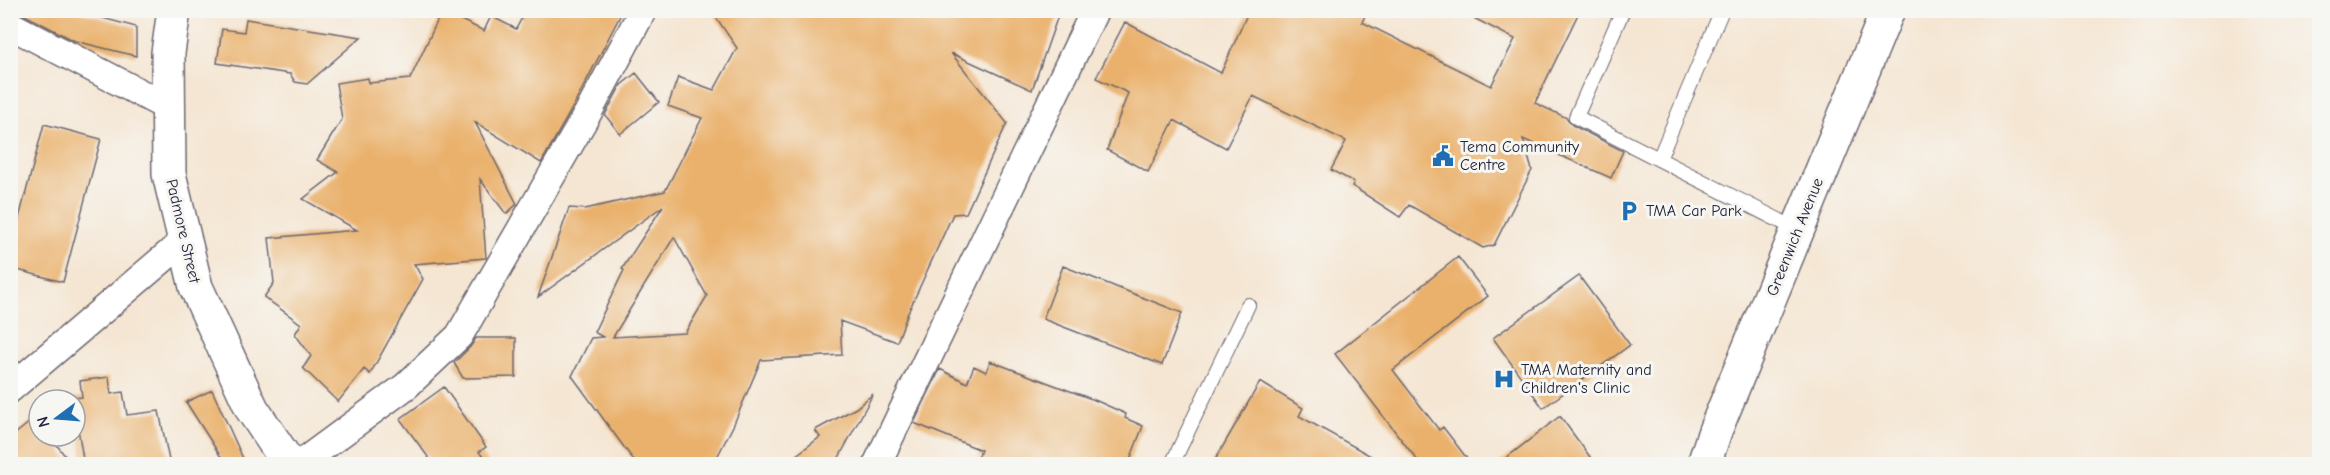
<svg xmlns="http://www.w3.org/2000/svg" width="2330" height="475" viewBox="0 0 2330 475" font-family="'Comic Neue',sans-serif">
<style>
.building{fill:#eab16c;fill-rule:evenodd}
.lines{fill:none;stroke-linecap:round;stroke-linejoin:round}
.service-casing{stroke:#6c6770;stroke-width:16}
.minor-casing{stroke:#6c6770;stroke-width:30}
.tertiary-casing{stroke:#6c6770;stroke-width:36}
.service{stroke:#fff;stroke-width:14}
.minor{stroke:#fff;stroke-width:27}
.tertiary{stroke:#fff;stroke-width:33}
.labels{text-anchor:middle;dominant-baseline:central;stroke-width:6;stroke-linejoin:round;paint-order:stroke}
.poi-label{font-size:16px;fill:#22223b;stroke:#f6f6f2;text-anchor:start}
.street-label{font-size:16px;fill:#22223b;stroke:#f6f6f2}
</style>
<rect width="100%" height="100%" fill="#f6f6f2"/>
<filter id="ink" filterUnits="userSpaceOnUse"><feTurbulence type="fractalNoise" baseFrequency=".0167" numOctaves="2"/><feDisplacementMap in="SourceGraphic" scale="12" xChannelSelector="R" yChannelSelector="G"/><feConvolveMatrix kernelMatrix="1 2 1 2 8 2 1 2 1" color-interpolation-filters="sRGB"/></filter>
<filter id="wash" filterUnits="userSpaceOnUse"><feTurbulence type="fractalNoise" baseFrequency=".008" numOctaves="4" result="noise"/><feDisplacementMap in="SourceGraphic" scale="24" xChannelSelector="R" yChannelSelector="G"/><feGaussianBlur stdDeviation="1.35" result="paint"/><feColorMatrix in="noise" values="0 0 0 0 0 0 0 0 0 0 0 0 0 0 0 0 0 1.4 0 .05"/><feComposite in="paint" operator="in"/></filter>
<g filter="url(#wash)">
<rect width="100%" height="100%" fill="#f5e6d3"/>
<g id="blocks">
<path class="building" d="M 15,10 L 73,10 L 136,27 L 136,56 L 75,41 Z
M 526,10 L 623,10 L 575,103 L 541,163 L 475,122 L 517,204 L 506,214 L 480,179 L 486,258 L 414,264 L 423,279 L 370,374 L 364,369 L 338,402 L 303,368 L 311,356 L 295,334 L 301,324 L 264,297 L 274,283 L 269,238 L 357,230 L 303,199 L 338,172 L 317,160 L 342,119 L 336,83 L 368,78 L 369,83 L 410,79 L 442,11 L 484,31 L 491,16 L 516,29 Z
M 711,10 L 1060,10 L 1032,90 L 951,53 L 1007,123 L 966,213 L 953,214 L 907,315 L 897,342 L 840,321 L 842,355 L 761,360 L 733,426 L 713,465 L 637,465 L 572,376 L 591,338 L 603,337 L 594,332 L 624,270 L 622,269 L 663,206 L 538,297 L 569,208 L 585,209 L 665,191 L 702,118 L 668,106 L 678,77 L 714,90 L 737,48 ZM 674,237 L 707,296 L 685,333 L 613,337 Z
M 1249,10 L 1368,10 L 1362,22 L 1491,86 L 1515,39 L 1458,10 L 1580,10 L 1535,103 L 1567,118 L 1572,125 L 1623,151 L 1611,178 L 1523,139 L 1532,170 L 1494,245 L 1483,248 L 1409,205 L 1400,217 L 1352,186 L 1354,182 L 1331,170 L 1346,141 L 1253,96 L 1226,148 L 1174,120 L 1148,172 L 1107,150 L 1128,93 L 1096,78 L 1125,22 L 1221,73 Z
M 246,19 L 361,37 L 307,84 L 295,82 L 290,74 L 217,63 L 222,29 L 244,32 Z
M 636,73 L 659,102 L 620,134 L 605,115 L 621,85 Z
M 44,124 L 101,139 L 63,282 L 10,268 L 10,252 Z
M 1458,257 L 1488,296 L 1393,370 L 1439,430 L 1443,427 L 1472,465 L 1421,465 L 1335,354 Z
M 1063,266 L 1182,313 L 1162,365 L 1043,319 Z
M 1579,276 L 1630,345 L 1543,408 L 1493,338 Z
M 476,338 L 516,338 L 516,377 L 463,378 L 454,363 L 470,347 Z
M 990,361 L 1097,401 L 1126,414 L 1125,418 L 1143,426 L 1128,465 L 993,465 L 978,458 L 981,450 L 914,423 L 940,369 L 967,383 L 974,366 L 986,372 Z
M 109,377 L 111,394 L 123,392 L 127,415 L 159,411 L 170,465 L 84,465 L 73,398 L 82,397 L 80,381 Z
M 1260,382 L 1303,408 L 1299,416 L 1387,465 L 1212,465 Z
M 444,387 L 486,447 L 479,452 L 490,465 L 434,465 L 400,419 Z
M 212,390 L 246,465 L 226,465 L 186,402 Z
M 873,394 L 835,465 L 795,456 L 820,437 L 815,430 L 856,408 Z
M 1560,416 L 1596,465 L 1497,465 Z
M 35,418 L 39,423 L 39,436 L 50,436 L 72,465 L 10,465 L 10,438 Z"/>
</g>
</g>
<g filter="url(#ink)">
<use href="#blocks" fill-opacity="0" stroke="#6c6770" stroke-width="1.5"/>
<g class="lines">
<defs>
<path id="service" d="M 1623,10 L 1576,117 L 1798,230
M 1659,159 L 1722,10
M 1172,464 L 1248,305"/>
<path id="minor" d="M 10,25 L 169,108
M 10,389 L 185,240
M 300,464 L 406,386 L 459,336 L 589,111 L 643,10
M 877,464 L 1095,10"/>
<path id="tertiary" d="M 174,10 L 168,53 L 169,174 L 196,287 L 252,409 L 289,464
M 1704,464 L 1715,431 L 1888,10"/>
</defs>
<use href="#service" class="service-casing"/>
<use href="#minor" class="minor-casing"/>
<use href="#tertiary" class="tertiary-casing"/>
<use href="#service" class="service"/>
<use href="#minor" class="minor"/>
<use href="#tertiary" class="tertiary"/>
</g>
</g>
<defs>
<symbol id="civic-bare" viewBox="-9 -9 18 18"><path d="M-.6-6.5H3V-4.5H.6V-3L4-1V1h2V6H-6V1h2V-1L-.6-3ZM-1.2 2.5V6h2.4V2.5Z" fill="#1f6fb2" stroke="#f6f6f2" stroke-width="2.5" paint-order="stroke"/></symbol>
<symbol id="parking-bare" viewBox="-9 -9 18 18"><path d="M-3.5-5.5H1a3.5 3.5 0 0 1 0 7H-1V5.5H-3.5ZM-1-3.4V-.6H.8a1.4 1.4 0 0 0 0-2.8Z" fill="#1f6fb2" stroke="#f6f6f2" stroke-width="2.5" paint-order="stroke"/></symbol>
<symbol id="hospital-bare" viewBox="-9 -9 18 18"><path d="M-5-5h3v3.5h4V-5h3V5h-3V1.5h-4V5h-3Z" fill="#1f6fb2" stroke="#f6f6f2" stroke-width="2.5" paint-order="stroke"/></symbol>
</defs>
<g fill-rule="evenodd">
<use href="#civic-bare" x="1428" y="141" width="30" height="30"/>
<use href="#parking-bare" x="1614" y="196" width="30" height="30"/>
<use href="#hospital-bare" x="1489" y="364" width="30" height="30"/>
</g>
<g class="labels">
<g class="poi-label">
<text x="1460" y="147">Tema Community<tspan x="1460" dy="18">Centre</tspan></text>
<text x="1646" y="211">TMA Car Park</text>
<text x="1521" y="370">TMA Maternity and<tspan x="1521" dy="18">Children's Clinic</tspan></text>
</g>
<g class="street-label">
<text transform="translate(183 231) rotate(77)">Padmore Street</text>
<text transform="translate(1795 237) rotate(-68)">Greenwich Avenue</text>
</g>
</g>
<rect width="2330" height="475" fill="none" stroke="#f6f6f2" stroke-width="36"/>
<g transform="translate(57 418) rotate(254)"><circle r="28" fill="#f6f6f2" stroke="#a1a1a9" stroke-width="1.5"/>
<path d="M0-4.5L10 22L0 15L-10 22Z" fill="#1f6fb2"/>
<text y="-9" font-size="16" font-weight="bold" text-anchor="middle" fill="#22223b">N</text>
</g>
</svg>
